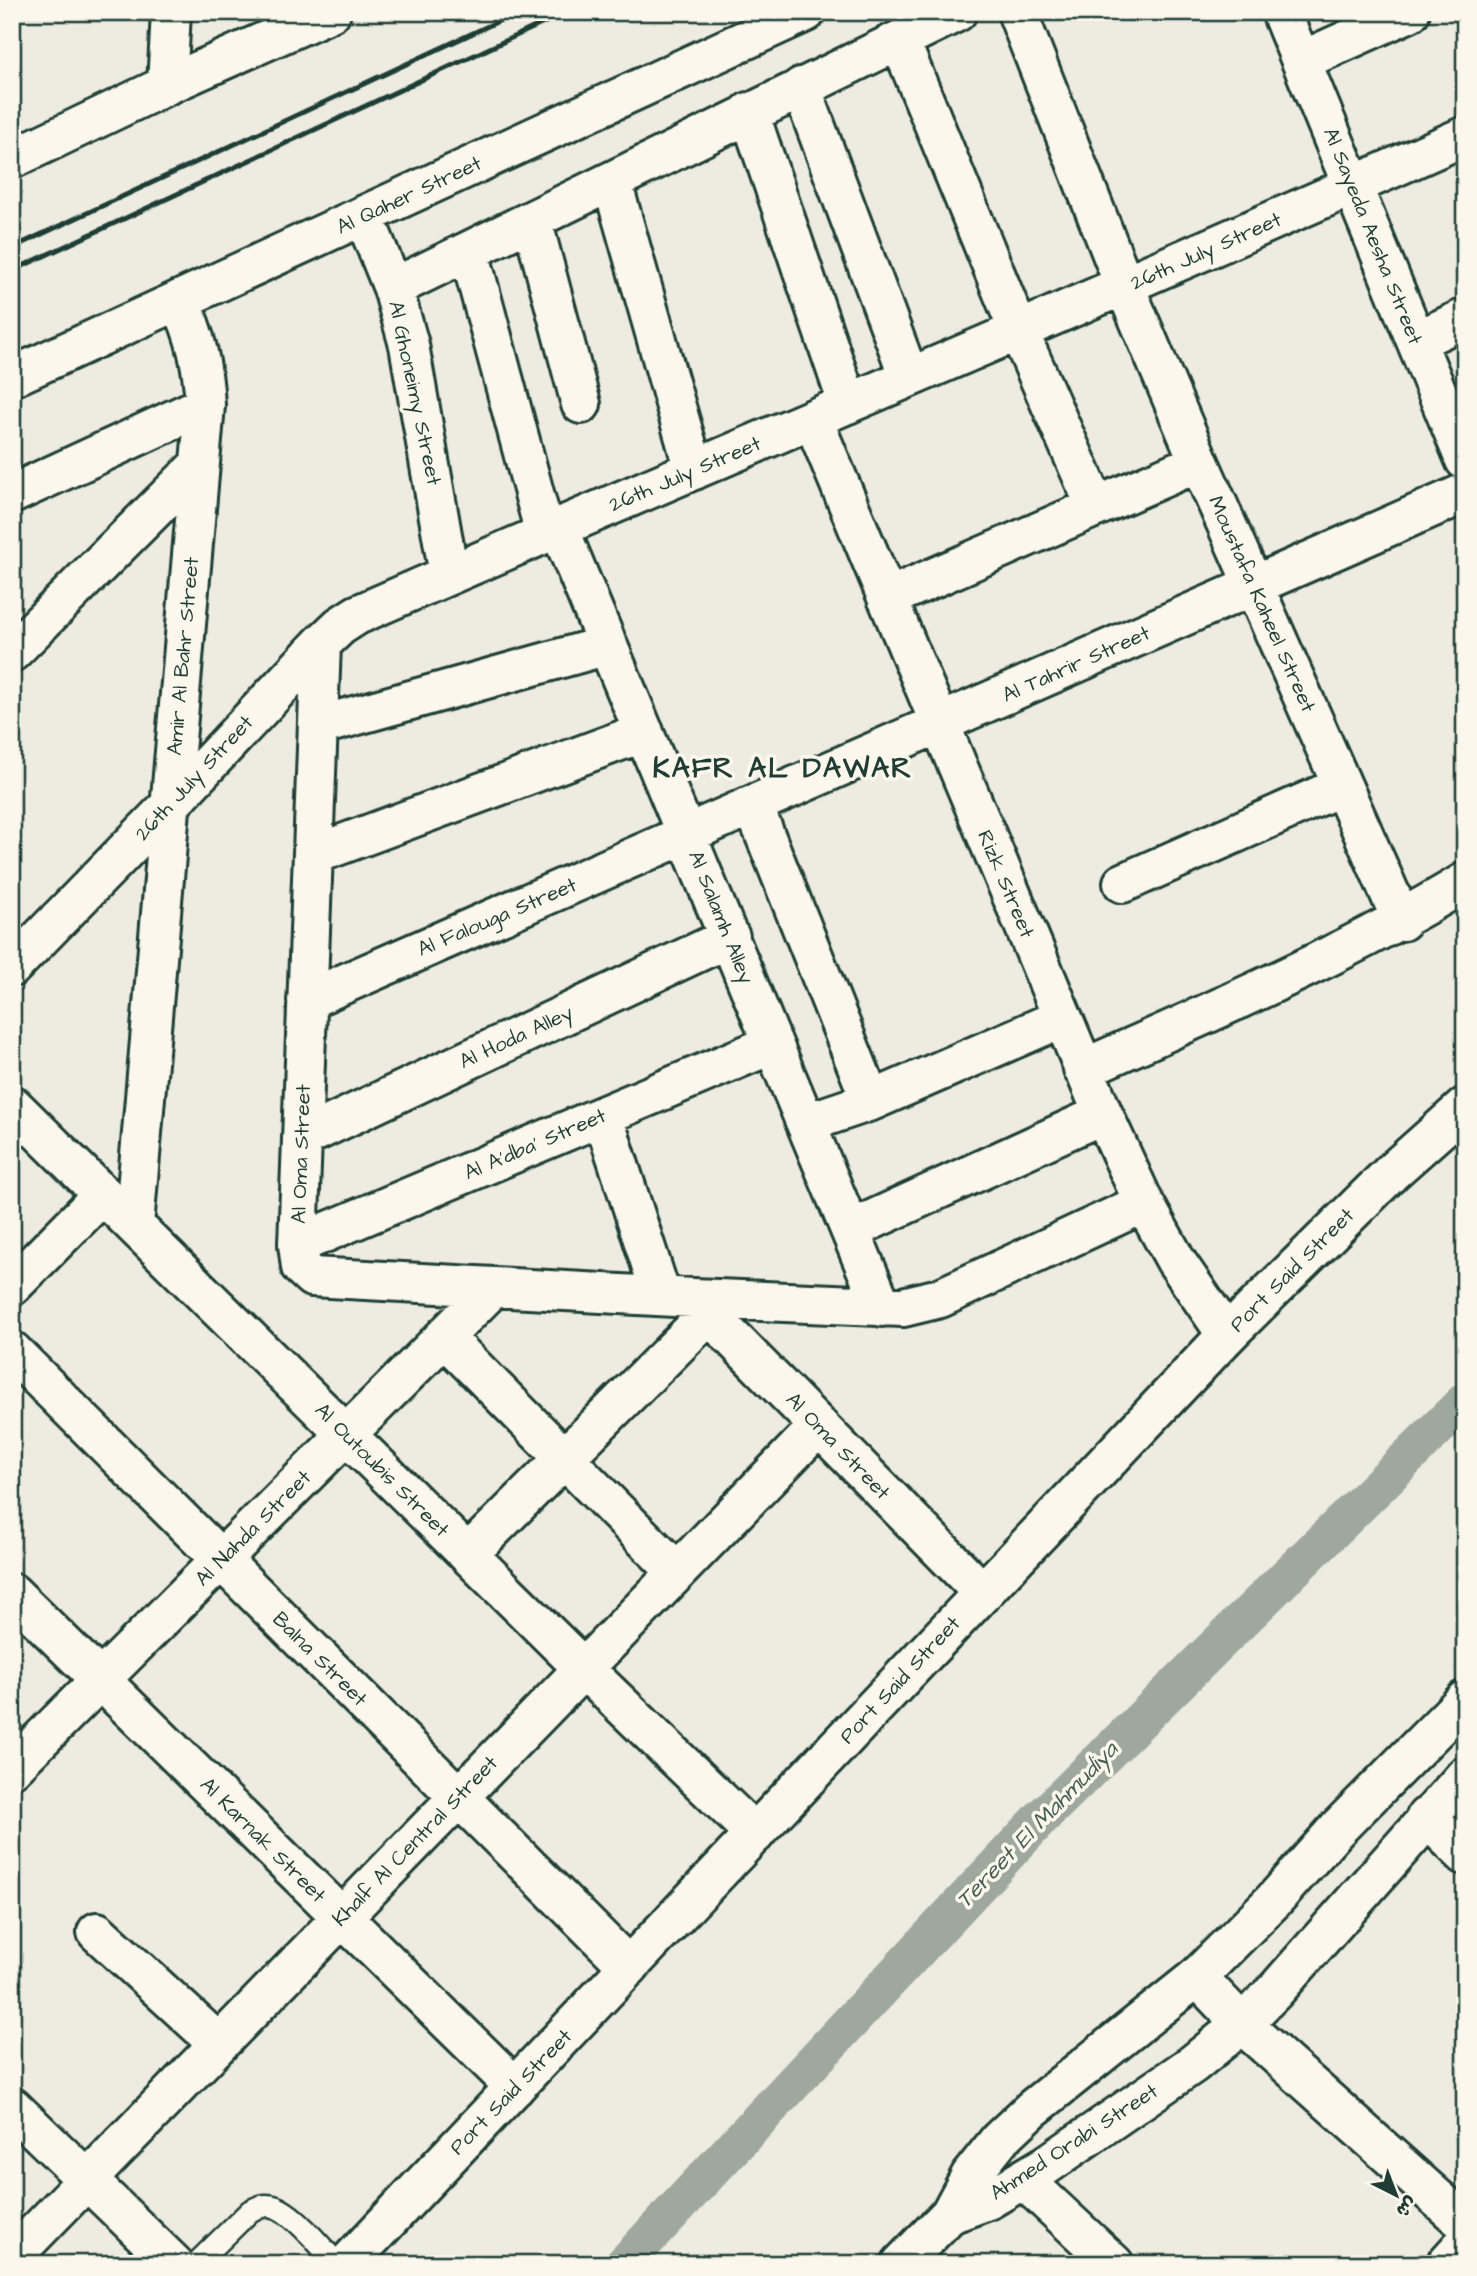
<svg xmlns="http://www.w3.org/2000/svg" width="1477" height="2276" viewBox="0 0 1477 2276" font-family="'Architects Daughter','Playpen Sans Arabic',sans-serif">
<style>
.lines{fill:none;stroke-linecap:round;stroke-linejoin:round}
.canal{stroke:#9fa89f;stroke-width:38}
.lane-casing{stroke:#1f3d34;stroke-width:26}
.street-casing{stroke:#1f3d34;stroke-width:44}
.secondary-casing{stroke:#1f3d34;stroke-width:44}
.lane{stroke:#fbf7ec;stroke-width:21}
.street{stroke:#fbf7ec;stroke-width:38}
.secondary{stroke:#fbf7ec;stroke-width:38}
.rail{stroke:#1f3d34;stroke-width:5}
.labels{text-anchor:middle;dominant-baseline:central;stroke-width:7;stroke-linejoin:round;paint-order:stroke}
.street-label{font-size:21px;fill:#1f3d34;stroke:#fbf7ec}
.water-label{font-size:23px;font-style:italic;fill:#455d54;stroke:#fbf7ec}
.district-label{font-size:28px;font-weight:bold;letter-spacing:2px;fill:#1f3d34;stroke:#fbf7ec}
</style>
<rect width="100%" height="100%" fill="#eeece1"/>
<filter id="ink" filterUnits="userSpaceOnUse"><feTurbulence type="fractalNoise" baseFrequency=".0143" numOctaves="2"/><feDisplacementMap in="SourceGraphic" scale="14" xChannelSelector="R" yChannelSelector="G"/><feConvolveMatrix kernelMatrix="1 2 1 2 8 2 1 2 1" color-interpolation-filters="sRGB"/></filter>
<g filter="url(#ink)">
<g class="lines">
<path class="canal" d="M 624,2264 L 1042,1817 L 1465,1401"/>
<defs>
<path id="lane" d="M 196,2264 L 250,2211 C 257,2208 262,2204 271,2206 C 290,2208 323,2249 337,2264"/>
<path id="street" d="M 1017,12 L 1125,287 L 1199,462 L 1402,921
M 1281,12 L 1465,460
M 900,41 L 1019,332 L 1096,507
M 1301,61 L 1410,12
M 167,85 L 171,12
M 801,87 L 909,377
M 749,112 L 848,404
M 12,159 L 167,85 L 331,12
M 612,182 L 694,470
M 364,216 L 393,288 L 409,345 L 449,575
M 532,220 L 581,404
M 469,251 L 545,534
M 393,288 L 957,12
M 1416,341 L 1465,318
M 12,377 L 806,12
M 813,420 L 1103,1114 L 1144,1203 L 1176,1261 L 1227,1335
M 12,494 L 205,405
M 559,528 L 882,1307
M 887,598 L 1199,462
M 321,644 L 298,1244 L 301,1267 L 312,1277 L 693,1298 L 903,1307 L 940,1298 L 1144,1203
M 12,652 L 200,464
M 318,726 L 608,645
M 753,805 L 871,1101
M 313,855 L 644,732
M 1123,883 L 1342,786
M 12,967 L 169,806 L 321,644 L 340,626 L 357,615 C 726,454 1097,300 1465,136
M 307,1000 L 1465,493
M 1083,1069 C 1213,1011 1343,956 1465,882
M 12,1105 L 583,1668 L 755,1834
M 603,1116 L 661,1295
M 806,1123 L 871,1101 L 1062,1018
M 302,1138 L 730,937
M 134,1225 L 205,405 C 203,367 196,335 179,300
M 850,1230 L 1103,1114
M 298,1244 L 773,1044
M 12,1286 L 103,1194
M 693,1298 L 983,1593
M 444,1337 L 676,1571
M 12,1351 L 629,1967
M 468,1554 L 709,1314
M 12,1593 L 515,2087
M 12,1768 L 494,1287
M 1426,1817 L 1465,1855
M 97,1932 L 218,2043
M 1197,1977 L 1242,2024 L 1465,2223
M 1024,2180 L 1114,2264
M 12,2257 L 819,1426
M 1446,2264 L 1465,2243"/>
<path id="secondary" d="M 12,2107 L 174,2264
M 950,2214 L 988,2200 L 1045,2166 L 1193,2064 L 1242,2024 L 1275,1991 L 1465,1776
M 347,2264 L 1227,1335 L 1393,1171 L 1465,1107
M 901,2264 L 950,2214 L 971,2175 L 999,2140 L 1032,2109 L 1197,1977 L 1274,1900 L 1338,1828 L 1465,1700"/>
</defs>
<use href="#lane" class="lane-casing"/>
<use href="#street" class="street-casing"/>
<use href="#secondary" class="secondary-casing"/>
<use href="#lane" class="lane"/>
<use href="#street" class="street"/>
<use href="#secondary" class="secondary"/>
<path class="rail" d="M 12,248 L 518,12
M 12,271 L 567,12"/>
</g>
</g>
<g class="labels">
<g class="street-label">
<text transform="translate(409 195) rotate(-25)">Al Qaher Street</text>
<text transform="translate(1373 236) rotate(68)">Al Sayeda Aesha Street</text>
<text transform="translate(1206 251) rotate(-24)">26th July Street</text>
<text transform="translate(415 393) rotate(78)">Al Ghoneimy Street</text>
<text transform="translate(685 474) rotate(-23)">26th July Street</text>
<text transform="translate(1262 604) rotate(66)">Moustafa Kaheel Street</text>
<text transform="translate(183 656) rotate(-85)">Amir Al Bahr Street</text>
<text transform="translate(1076 664) rotate(-24)">Al Tahrir Street</text>
<text transform="translate(194 778) rotate(-47)">26th July Street</text>
<text transform="translate(1006 884) rotate(67)">Rizk Street</text>
<text transform="translate(497 917) rotate(-23)">Al Falouga Street</text>
<text transform="translate(721 917) rotate(68)">Al Salamh Alley</text>
<text transform="translate(516 1037) rotate(-25)">Al Hoda Alley</text>
<text transform="translate(535 1144) rotate(-23)">Al A'dba' Street</text>
<text transform="translate(301 1154) rotate(-88)">Al Oma Street</text>
<text transform="translate(1292 1270) rotate(-45)">Port Said Street</text>
<text transform="translate(838 1446) rotate(46)">Al Oma Street</text>
<text transform="translate(382 1470) rotate(45)">Al Outoubis Street</text>
<text transform="translate(253 1528) rotate(-45)">Al Nahda Street</text>
<text transform="translate(320 1659) rotate(45)">Balna Street</text>
<text transform="translate(900 1680) rotate(-47)">Port Said Street</text>
<text transform="translate(263 1840) rotate(45)">Al Karnak Street</text>
<text transform="translate(415 1841) rotate(-46)">Khalf Al Central Street</text>
<text transform="translate(511 2092) rotate(-46)">Port Said Street</text>
<text transform="translate(1074 2142) rotate(-33)">Ahmed Orabi Street</text>
</g>
<g class="water-label">
<text transform="translate(1037 1825) rotate(-46)">Tereet El Mahmudiya</text>
</g>
<g class="district-label">
<text x="783" y="768">KAFR AL DAWAR</text>
</g>
</g>
<rect width="1477" height="2276" fill="none" stroke="#fbf7ec" stroke-width="42"/>
<rect x="21" y="21" width="1435" height="2234" fill="none" stroke="#1f3d34" stroke-width="2.5" filter="url(#ink)"/>
<g transform="translate(1396 2195) rotate(138)" stroke="#fbf7ec" stroke-width="5" paint-order="stroke">
<path d="M0-5L12 26L0 18L-12 26Z" fill="#1f3d34"/>
<text y="-10" font-size="19" font-weight="bold" text-anchor="middle" fill="#1f3d34">ش</text>
</g>
</svg>
